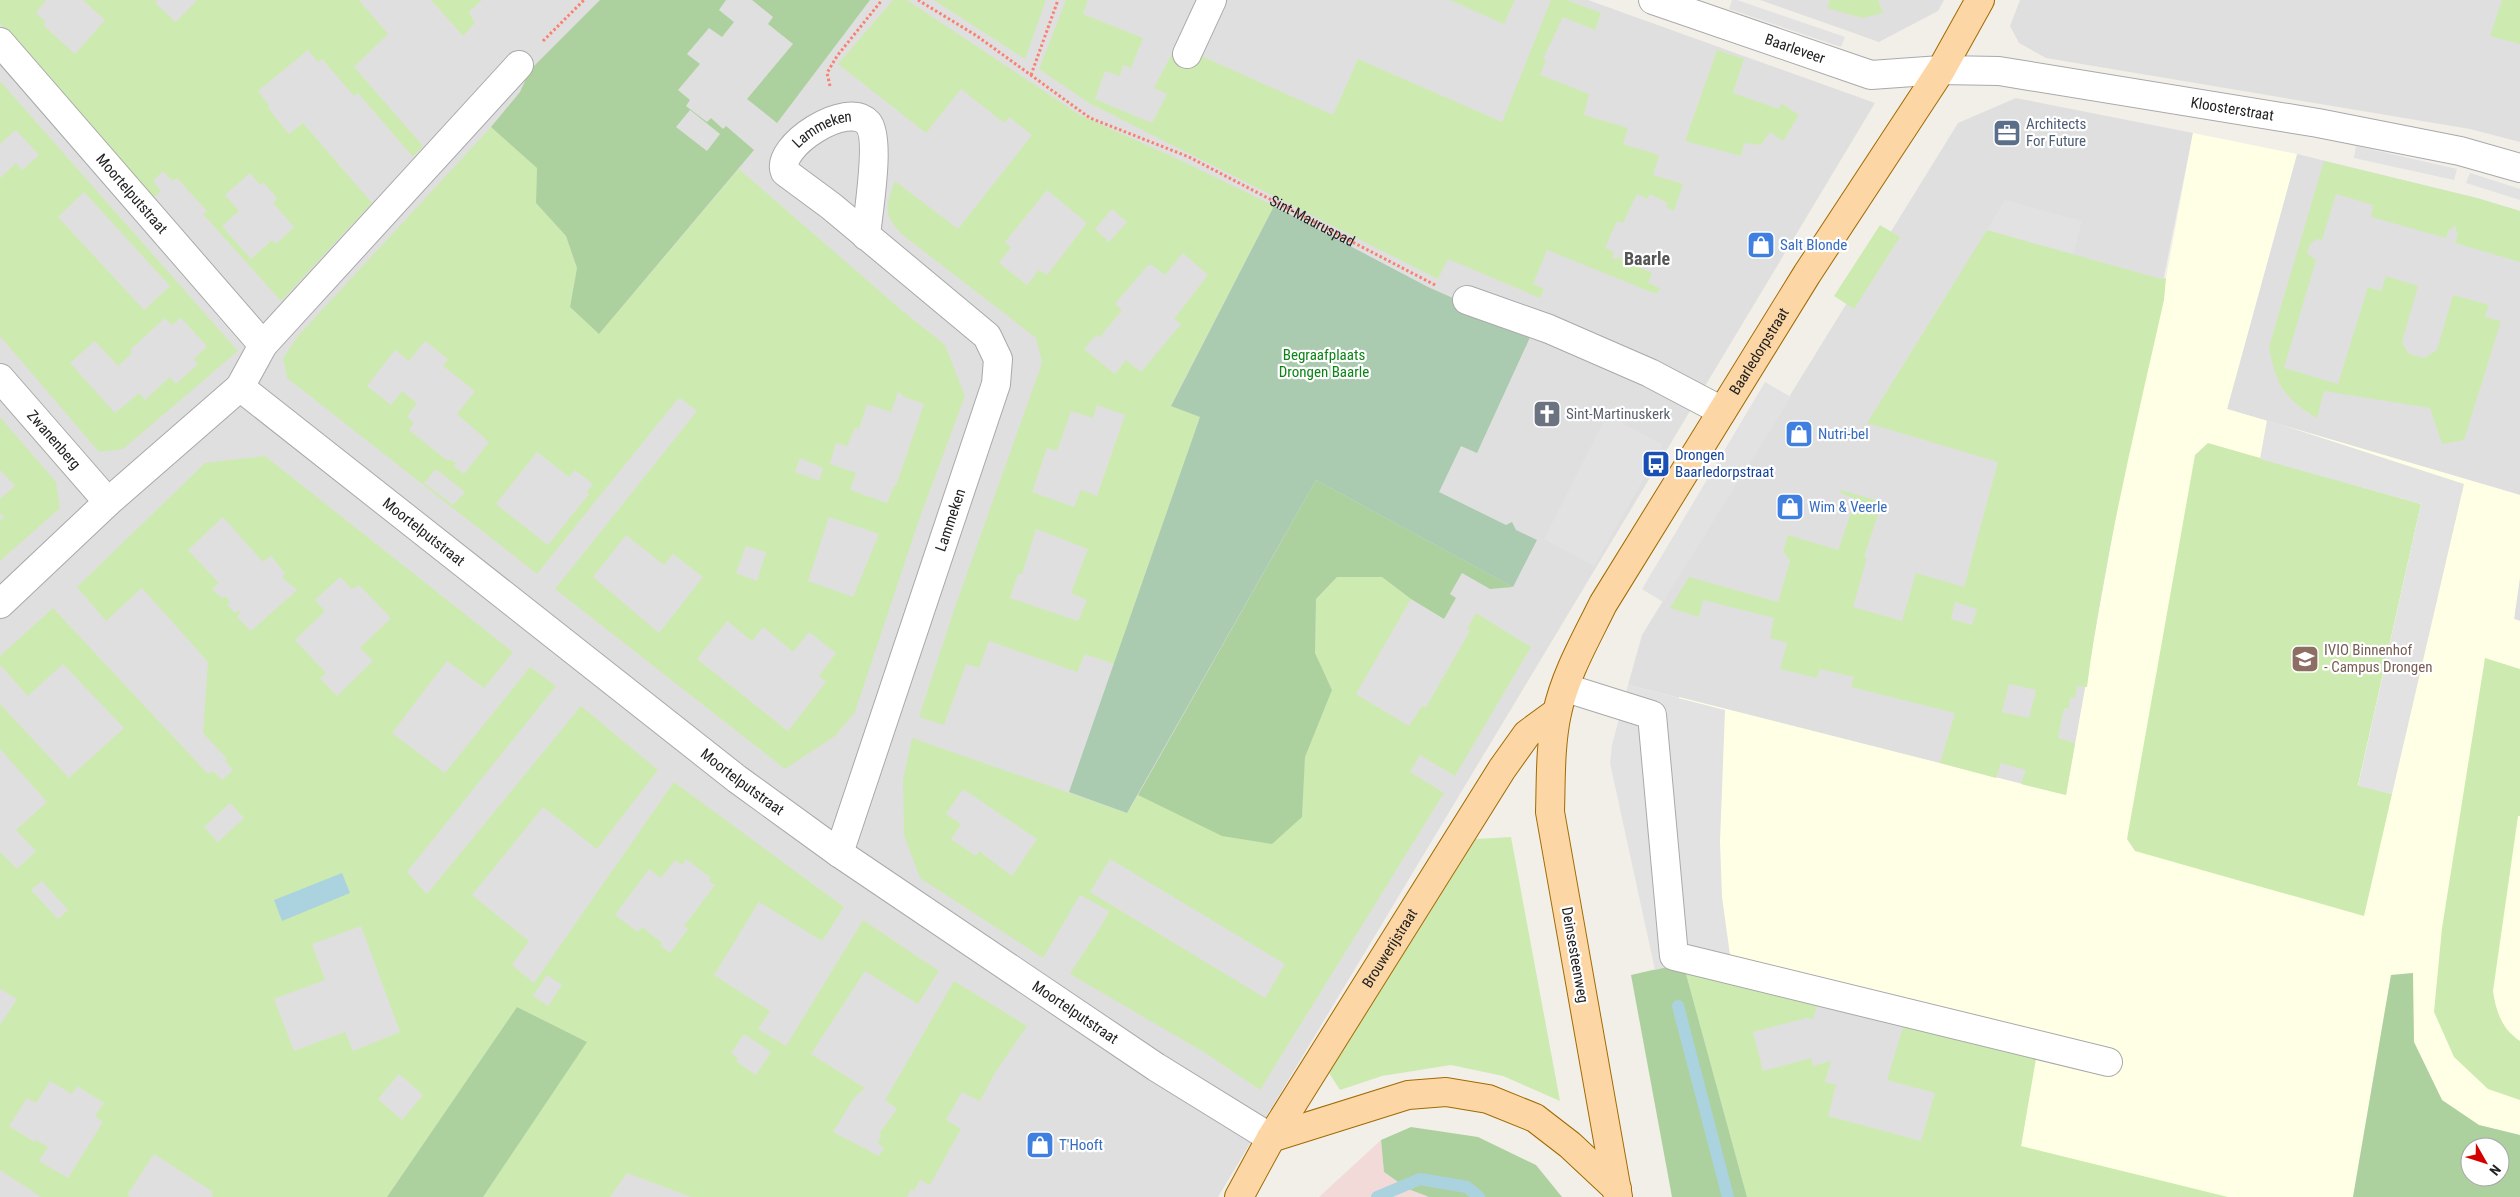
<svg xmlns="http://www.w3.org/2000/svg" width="2520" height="1197" viewBox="0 0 2520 1197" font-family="'Roboto Condensed',sans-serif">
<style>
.residential{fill:#e0dfdf}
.commercial{fill:#f2dad9}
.education{fill:#ffffe5}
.grass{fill:#cdebb0;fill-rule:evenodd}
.forest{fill:#add19e;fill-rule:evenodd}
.cemetery{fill:#aacbaf}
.parking{fill:#e2e2e2}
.water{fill:#aad3df}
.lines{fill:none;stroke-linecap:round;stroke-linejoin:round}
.stream{stroke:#aad3df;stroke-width:12}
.minor-casing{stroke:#a9a9a9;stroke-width:30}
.major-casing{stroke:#a06b00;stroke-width:30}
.path{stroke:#fa8072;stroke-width:3;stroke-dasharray:2.5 2.5;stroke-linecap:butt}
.minor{stroke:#fff;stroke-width:28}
.major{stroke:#fcd6a4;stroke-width:28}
.labels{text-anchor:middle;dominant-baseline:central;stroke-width:4.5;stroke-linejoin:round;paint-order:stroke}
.street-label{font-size:15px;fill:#222;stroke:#fff}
.service-label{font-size:15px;fill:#4e5e75;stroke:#fff;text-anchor:start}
.shop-label{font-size:15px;fill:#366cbe;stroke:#fff;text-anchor:start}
.park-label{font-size:15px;fill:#0c8416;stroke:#fff}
.worship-label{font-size:15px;fill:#5b616d;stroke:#fff;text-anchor:start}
.transit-label{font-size:15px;fill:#164399;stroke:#fff;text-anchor:start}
.education-label{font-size:15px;fill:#785e54;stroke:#fff;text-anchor:start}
.quarter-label{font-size:18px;font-weight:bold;fill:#555;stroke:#fff}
</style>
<rect width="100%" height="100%" fill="#f2efe9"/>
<path class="residential" d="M 0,0 L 1588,0 L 1875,103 L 1218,1197 L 0,1197 Z
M 1760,0 L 1944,0 L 1938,11 L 1879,42 Z
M 2020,0 L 2520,0 L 2520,142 L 2470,129 L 2046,58 L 2019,43 L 2010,26 Z
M 2016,98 L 2193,133 L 2119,499 L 2066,795 L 1628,685 L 1642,635 L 1958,123 Z
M 2297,154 L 2477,198 L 2520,211 L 2520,495 L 2227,409 Z
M 2520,577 L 2520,621 L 2514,619 Z
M 1683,963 L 2037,1053 L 2012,1197 L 1747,1197 Z"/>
<path class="commercial" d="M 1381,1140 L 1384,1172 L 1408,1189 L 1429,1197 L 1319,1197 Z"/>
<path class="education" d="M 2193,133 L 2297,154 L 2227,409 L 2520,495 L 2520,577 L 2514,619 L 2520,621 L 2520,1135 L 2479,1125 L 2442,1100 L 2414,1042 L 2412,973 L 2391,975 L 2353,1197 L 2013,1197 L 2036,1053 L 1683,963 L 1679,697 L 2066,795 L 2119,499 L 2166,278 Z"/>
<path class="grass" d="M 0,0 L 46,0 L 36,13 L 46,22 L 43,25 L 75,54 L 105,20 L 83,0 L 157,0 L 155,3 L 176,22 L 197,0 L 359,0 L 388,34 L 354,67 L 423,146 L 413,157 L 358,93 L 354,96 L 322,59 L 318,62 L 308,50 L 258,91 L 269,105 L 268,108 L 289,134 L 303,123 L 372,203 L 281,301 L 203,214 L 207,211 L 177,178 L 172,181 L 163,171 L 153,181 L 161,191 L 153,198 L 5,31 L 0,23 ZM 250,173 L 260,185 L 263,182 L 277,198 L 273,203 L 294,227 L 276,244 L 272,240 L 251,259 L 222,226 L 239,211 L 225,195 Z
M 431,0 L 482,0 L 469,12 L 475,23 L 463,36 Z
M 893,0 L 907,0 L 1080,115 L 1182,161 L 1274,206 L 1171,405 L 1200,417 L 1114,664 L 1085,654 L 1077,672 L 989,641 L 979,668 L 966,664 L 944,725 L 919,717 L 954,610 L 1042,363 L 1036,338 L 904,236 C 883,216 885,208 895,181 L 958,229 L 1032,135 L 1009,117 L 1004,123 L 961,89 L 926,133 L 838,64 ZM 1047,190 L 1087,223 L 1047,275 L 1039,270 L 1027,285 L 999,263 L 1011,247 L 1005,242 ZM 1112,209 L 1127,222 L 1109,242 L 1095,229 ZM 1183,253 L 1208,275 L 1174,319 L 1181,324 L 1141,372 L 1126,360 L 1115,374 L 1084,349 L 1096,335 L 1099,338 L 1122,310 L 1115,304 L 1148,265 L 1152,265 L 1165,275 ZM 1097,405 L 1125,415 L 1097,496 L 1081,490 L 1074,507 L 1032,492 L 1047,448 L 1057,451 L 1071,411 L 1093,418 ZM 1036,529 L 1088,549 L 1071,593 L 1087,600 L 1078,621 L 1010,598 L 1018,574 L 1022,574 Z
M 934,0 L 1046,0 L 1025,59 Z
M 1066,0 L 1088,0 L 1083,14 L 1143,38 L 1131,68 L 1123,65 L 1120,76 L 1105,71 L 1095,99 L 1152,123 L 1167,94 L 1154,88 L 1200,0 L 1228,0 L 1197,54 L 1333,115 L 1358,59 L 1502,122 L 1551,0 L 1567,0 L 1601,13 L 1595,30 L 1563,17 L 1543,59 L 1546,60 L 1540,75 L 1589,94 L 1584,115 L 1628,128 L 1623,144 L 1659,155 L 1653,175 L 1683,184 L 1674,211 L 1666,207 L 1668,203 L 1650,194 L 1647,199 L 1637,194 L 1623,223 L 1617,221 L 1605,248 L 1614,252 L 1612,257 L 1616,260 L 1617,257 L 1652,273 L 1648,283 L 1660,288 L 1656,294 L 1547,250 L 1533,284 L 1544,289 L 1540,298 L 1448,259 L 1438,279 L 1089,103 L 1039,69 Z
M 1450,0 L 1515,0 L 1504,24 Z
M 1830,0 L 1878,0 L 1883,13 L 1862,18 L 1827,8 Z
M 2502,0 L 2520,0 L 2520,44 L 2490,36 Z
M 1717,50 L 1744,59 L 1733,93 L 1779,109 L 1781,103 L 1799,115 L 1783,141 L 1770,132 L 1761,145 L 1744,143 L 1741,156 L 1685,141 Z
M 0,81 L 238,351 L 123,449 L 99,452 L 0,336 L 0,178 L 16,163 L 22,170 L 39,155 L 16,130 L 0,144 ZM 84,192 L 170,286 L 144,310 L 58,217 ZM 165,318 L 172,325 L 181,318 L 207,346 L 194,359 L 198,364 L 176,384 L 170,377 L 145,400 L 139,393 L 115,413 L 70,363 L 95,341 L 118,366 L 132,353 L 130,350 Z
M 491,127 L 537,168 L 536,203 L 566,236 L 577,268 L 570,307 L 599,334 L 739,169 L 899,308 L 945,345 L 965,396 L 919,520 L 855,712 L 835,736 L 785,769 L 555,589 L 697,411 L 680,398 L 677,400 L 537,574 L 287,378 L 283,358 L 298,336 ZM 425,341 L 448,359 L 443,366 L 475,391 L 457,414 L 489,442 L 464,474 L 454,466 L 456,463 L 450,459 L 448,461 L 409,430 L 414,423 L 407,417 L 417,403 L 402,391 L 391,405 L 367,386 L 395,350 L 409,361 ZM 898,392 L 902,394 L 902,396 L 924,404 L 896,486 L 894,486 L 887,503 L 850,490 L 856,473 L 830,464 L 836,443 L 847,446 L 855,428 L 859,429 L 867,404 L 891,412 ZM 537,452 L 569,477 L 575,470 L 593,484 L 587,492 L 589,494 L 548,545 L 496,504 ZM 800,458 L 823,468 L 819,481 L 795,472 ZM 436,469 L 465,492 L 453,505 L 424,483 ZM 829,517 L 879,534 L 853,597 L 808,581 ZM 626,535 L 664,565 L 673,554 L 703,577 L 659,633 L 593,577 ZM 746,546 L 766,552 L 757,581 L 736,573 ZM 727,621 L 752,641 L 763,627 L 793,652 L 809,632 L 836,653 L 819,676 L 826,682 L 788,731 L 697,659 Z
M 2324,161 L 2477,198 L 2520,211 L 2520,262 L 2455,243 L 2458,233 L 2456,232 L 2456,227 L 2453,226 L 2452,230 L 2449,229 L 2446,238 L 2371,217 L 2373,205 L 2336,194 L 2322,240 L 2317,239 L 2310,244 L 2307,253 L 2316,260 L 2284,368 L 2338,384 L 2368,287 L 2381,291 L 2386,276 L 2418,286 L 2402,342 L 2409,354 L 2424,358 L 2437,350 L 2453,295 L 2489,305 L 2485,317 L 2501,321 L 2464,440 L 2442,444 L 2430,408 L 2324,391 L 2317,418 C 2284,400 2275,382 2269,347 Z
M 1880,225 L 1900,237 L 1854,309 L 1834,296 Z
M 1987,230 L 2161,279 L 2166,278 L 2164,300 C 2135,429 2104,557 2087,687 L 2077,686 L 2075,698 L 2070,698 L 2069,709 L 2064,708 L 2058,738 L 2075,743 L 2066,795 L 2021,784 L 2026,770 L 2001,763 L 1996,778 L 1940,763 L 1955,713 L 1851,687 L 1854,677 L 1820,669 L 1817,678 L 1780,669 L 1787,643 L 1770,638 L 1774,618 L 1703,600 L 1699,617 L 1670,608 L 1689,577 L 1778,602 L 1790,561 L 1783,551 L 1788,535 L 1838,550 L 1856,499 L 1840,493 L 1841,490 L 1882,502 L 1864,557 L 1867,558 L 1853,607 L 1902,621 L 1916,573 L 1964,587 L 1998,462 L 1867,423 ZM 1955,602 L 1977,609 L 1972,625 L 1951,619 ZM 2009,684 L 2036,690 L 2029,718 L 2002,712 Z
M 0,417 L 56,482 L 60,508 L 0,561 L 0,521 L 4,517 L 0,513 L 0,499 L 15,486 L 0,470 Z
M 2208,443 L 2421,504 L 2358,785 L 2392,794 L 2364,916 L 2135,851 L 2127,839 L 2195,455 Z
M 265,456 L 513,652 L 484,688 L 447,661 L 392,733 L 445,773 L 530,667 L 556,686 L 407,872 L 427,894 L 581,706 L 658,770 L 597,849 L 543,807 L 472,895 L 529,941 L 512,965 L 534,983 L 674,782 L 844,907 L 822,941 L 759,902 L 714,975 L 770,1011 L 758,1029 L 786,1046 L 863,920 L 939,971 L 918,1004 L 865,971 L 811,1054 L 865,1088 L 854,1098 L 833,1132 L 879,1156 L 884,1148 L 877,1142 L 881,1137 L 880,1132 L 897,1109 L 885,1100 L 954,981 L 1027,1026 L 995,1073 L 980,1101 L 962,1092 L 946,1120 L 961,1129 L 930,1185 L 920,1180 L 914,1191 L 911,1189 L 907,1197 L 691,1197 L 627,1173 L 610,1197 L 483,1197 L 586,1042 L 517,1007 L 387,1197 L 212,1197 L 213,1192 L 154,1154 L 127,1195 L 130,1197 L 41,1197 L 0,1170 L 0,1025 L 17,999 L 0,989 L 0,852 L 17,869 L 36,851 L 16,830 L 47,802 L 0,749 L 0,704 L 69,778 L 124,728 L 63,664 L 28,696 L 0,665 L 0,656 L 53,608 L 208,774 L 213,771 L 222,780 L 233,770 L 225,761 L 227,759 L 203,733 L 208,662 L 142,588 L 106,621 L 77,587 L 205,463 ZM 223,517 L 263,562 L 271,556 L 285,573 L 282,577 L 297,590 L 251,631 L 237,617 L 240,613 L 238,610 L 235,613 L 227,605 L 230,602 L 225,596 L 222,598 L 212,589 L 219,583 L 188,550 ZM 340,577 L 352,589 L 359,585 L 391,618 L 360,648 L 373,661 L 337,696 L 320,678 L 326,673 L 295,640 L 325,611 L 315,600 ZM 230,803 L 244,818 L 218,842 L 204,827 ZM 686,859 L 711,878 L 709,881 L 715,885 L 684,926 L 688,929 L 670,953 L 660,945 L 662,943 L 642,927 L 638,932 L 615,915 L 649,869 L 661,878 L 675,860 L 682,865 ZM 42,881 L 68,910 L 58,919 L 31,890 ZM 361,926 L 400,1032 L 353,1051 L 345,1032 L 294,1051 L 274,999 L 325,980 L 312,944 ZM 547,975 L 562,985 L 548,1006 L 533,996 ZM 744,1034 L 771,1052 L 756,1075 L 737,1062 L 738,1059 L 731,1053 ZM 399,1074 L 423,1095 L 402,1120 L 378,1099 ZM 50,1081 L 72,1094 L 77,1086 L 104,1103 L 95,1116 L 103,1122 L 68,1178 L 39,1161 L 48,1147 L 36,1140 L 34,1142 L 9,1126 L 27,1098 L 36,1103 Z
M 1337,577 L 1382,577 L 1411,599 L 1356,694 L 1409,726 L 1422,706 L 1426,707 L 1470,631 L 1467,629 L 1476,613 L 1531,647 L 1455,776 L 1420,755 L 1410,772 L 1444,793 L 1260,1090 L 1207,1054 L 1070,974 C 1082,953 1099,933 1109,911 L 1080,895 L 1043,958 L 920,878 L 904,835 L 903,780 L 912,738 L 1127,813 L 1138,795 L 1170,809 L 1302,816 L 1305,757 L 1332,690 L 1315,653 L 1316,599 ZM 963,789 L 1037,839 L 1012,876 L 979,851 L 976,856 L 951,839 L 961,824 L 946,814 ZM 1110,859 L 1285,964 L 1265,998 L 1090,892 Z
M 2485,658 L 2520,669 L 2520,816 L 2518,816 L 2493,991 C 2496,1012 2502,1029 2520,1041 L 2520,1100 L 2488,1089 L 2454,1057 L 2434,1012 L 2442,928 Z
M 1511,837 L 1560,1101 L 1503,1076 L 1451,1065 L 1382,1076 L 1340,1090 L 1329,1073 L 1476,839 Z
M 1683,963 L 1819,999 L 1813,1019 L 1806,1018 L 1753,1032 L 1763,1071 L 1811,1058 L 1813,1066 L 1831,1061 L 1825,1082 L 1836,1085 L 1828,1116 L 1921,1141 L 1935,1093 L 1887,1080 L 1905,1021 L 2037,1053 L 2021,1146 L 2228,1197 L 1747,1197 Z"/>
<path class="forest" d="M 600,0 L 726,0 L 719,10 L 734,22 L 722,37 L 709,28 L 687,54 L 700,64 L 678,90 L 690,100 L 686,106 L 707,122 L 711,118 L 723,129 L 726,126 L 754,150 L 599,334 L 570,307 L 577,268 L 566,236 L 536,203 L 537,168 L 491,127 L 520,92 L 530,70 ZM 690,110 L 720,134 L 707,151 L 676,127 Z
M 752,0 L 870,0 L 777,123 L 747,99 L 793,44 L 768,24 L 773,17 Z
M 1316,480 L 1513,587 L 1490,589 L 1462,573 L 1450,594 L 1456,598 L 1444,619 L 1411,599 L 1382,577 L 1337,577 L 1316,599 L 1315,653 L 1332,690 L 1305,757 L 1302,817 L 1272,844 L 1222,836 L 1138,795 Z
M 1683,963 L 1747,1197 L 1672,1197 L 1631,975 Z
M 2413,973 L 2414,1042 L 2442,1100 L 2479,1125 L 2520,1135 L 2520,1197 L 2353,1197 L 2391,975 ZM 2470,1147 L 2500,1147 L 2500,1177 L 2470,1177 Z
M 517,1007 L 587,1042 L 483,1197 L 387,1197 Z
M 1411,1127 L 1478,1137 L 1536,1165 L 1562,1197 L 1429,1197 L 1408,1189 L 1384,1172 L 1381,1140 Z"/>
<path class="cemetery" d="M 1274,206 L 1428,287 L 1532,333 L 1477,453 L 1461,446 L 1439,492 L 1506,525 L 1512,522 L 1516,530 L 1537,540 L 1513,587 L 1316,480 L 1127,813 L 1069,792 L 1200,417 L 1171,406 Z"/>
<path class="parking" d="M 1732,0 L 1737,0 L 1845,37 L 1841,47 L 1729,9 Z
M 2356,146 L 2457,169 L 2454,180 L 2354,158 Z
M 2470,173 L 2520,189 L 2520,200 L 2466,183 Z
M 2005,200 L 2082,221 L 2073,254 L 1987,230 Z
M 1765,382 L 1791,397 L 1663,602 L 1642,589 Z
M 1607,415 L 1663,445 L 1594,566 L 1544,539 Z
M 2267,420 L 2464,484 L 2392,794 L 2358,786 L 2421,504 L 2260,459 Z
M 1628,685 L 1725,710 L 1720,842 L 1722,897 L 1731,962 L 1683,963 L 1655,970 L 1610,763 L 1612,745 Z"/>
<path class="water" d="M 342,873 L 350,893 L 282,921 L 274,900 Z"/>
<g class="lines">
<path class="stream" d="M 1678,1006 L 1728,1197
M 1377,1197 L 1420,1179 L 1467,1187 L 1479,1197"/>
<defs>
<g id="minor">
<path id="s2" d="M 1653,0 L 1871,75 L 1941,70 L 1999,71 L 2318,123 L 2460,151 L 2520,168"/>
<path id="s3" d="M 0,42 L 263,345"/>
<path d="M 1187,54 L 1212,0"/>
<path d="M 1467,300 L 1549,329 L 1650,373 L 1722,411"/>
<path id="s4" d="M 0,378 L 108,502"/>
<path id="s5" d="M 240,387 L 737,779 L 839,853 L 1156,1067 L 1271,1138"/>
<path d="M 0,604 L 108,502 L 240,387 L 263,345 L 519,65"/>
<path d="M 1566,688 L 1652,715 L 1674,956 L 2108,1062"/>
<path id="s6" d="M 839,853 L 996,384 L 998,359 L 987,336 L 831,206 L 785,172 C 774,147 848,99 868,123 C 881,139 868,213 866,236"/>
</g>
<g id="major">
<path d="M 1271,1138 L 1408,1095 L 1446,1092 L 1488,1099 L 1535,1118 L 1570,1145 L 1617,1189"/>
<path id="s7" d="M 1239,1197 L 1271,1138 L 1502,769 L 1527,734 L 1557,712"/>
<path id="s8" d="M 1618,1197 L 1550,812 C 1551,779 1550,746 1557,713 C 1565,675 1586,639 1603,604 L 1807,274 L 1941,70 L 1980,0"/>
</g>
</defs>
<use href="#minor" class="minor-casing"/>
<use href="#major" class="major-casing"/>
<g class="path">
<path id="s1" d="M 918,0 L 977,36 L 1090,118 L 1189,157 L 1437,286"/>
<path d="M 543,41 L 584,0"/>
<path d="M 1031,75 L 1058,0"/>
<path d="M 830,86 L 827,73 L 837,56 L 882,0"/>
</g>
<use href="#minor" class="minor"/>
<use href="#major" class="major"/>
</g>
<defs>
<symbol id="office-square" viewBox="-11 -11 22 22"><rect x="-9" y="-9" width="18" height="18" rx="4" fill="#5c6f8a" stroke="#fff"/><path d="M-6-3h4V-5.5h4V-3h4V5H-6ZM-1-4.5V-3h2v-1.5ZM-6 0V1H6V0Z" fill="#fff"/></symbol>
<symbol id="shop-square" viewBox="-11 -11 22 22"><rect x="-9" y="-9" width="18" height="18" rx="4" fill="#3f7fe0" stroke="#fff"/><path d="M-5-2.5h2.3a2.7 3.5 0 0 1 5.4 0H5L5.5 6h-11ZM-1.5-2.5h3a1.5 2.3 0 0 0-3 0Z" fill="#fff"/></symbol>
<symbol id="church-square" viewBox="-11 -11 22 22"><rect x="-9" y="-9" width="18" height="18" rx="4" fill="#6b7280" stroke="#fff"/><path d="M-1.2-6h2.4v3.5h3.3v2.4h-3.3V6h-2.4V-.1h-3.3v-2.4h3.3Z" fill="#fff"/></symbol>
<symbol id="bus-square" viewBox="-11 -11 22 22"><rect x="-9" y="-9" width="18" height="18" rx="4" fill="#1a4fb4" stroke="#fff"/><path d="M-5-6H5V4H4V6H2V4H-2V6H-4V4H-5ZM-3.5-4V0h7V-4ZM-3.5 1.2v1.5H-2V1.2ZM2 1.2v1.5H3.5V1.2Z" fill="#fff"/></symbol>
<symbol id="school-square" viewBox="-11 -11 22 22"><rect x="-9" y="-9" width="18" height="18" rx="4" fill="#8d6e63" stroke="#fff"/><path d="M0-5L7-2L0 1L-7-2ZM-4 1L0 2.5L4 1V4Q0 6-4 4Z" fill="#fff"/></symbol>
</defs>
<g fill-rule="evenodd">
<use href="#office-square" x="1991" y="117" width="32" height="32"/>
<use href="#shop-square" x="1745" y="229" width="32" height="32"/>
<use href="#church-square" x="1531" y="398" width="32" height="32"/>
<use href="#shop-square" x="1783" y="418" width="32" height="32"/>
<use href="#bus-square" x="1640" y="448" width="32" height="32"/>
<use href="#shop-square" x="1774" y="491" width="32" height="32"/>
<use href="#school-square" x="2289" y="643" width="32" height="32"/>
<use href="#shop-square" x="1024" y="1129" width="32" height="32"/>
</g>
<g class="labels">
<g class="street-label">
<text stroke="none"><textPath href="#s2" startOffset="150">Baarleveer</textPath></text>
<text stroke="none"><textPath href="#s2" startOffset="595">Kloosterstraat</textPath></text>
<text stroke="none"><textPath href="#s6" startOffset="868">Lammeken</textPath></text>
<text stroke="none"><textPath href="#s3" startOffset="201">Moortelputstraat</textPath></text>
<text stroke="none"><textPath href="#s1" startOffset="454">Sint-Mauruspad</textPath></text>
<text stroke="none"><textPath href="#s8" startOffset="906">Baarledorpstraat</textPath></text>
<text stroke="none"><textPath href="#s4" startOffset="82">Zwanenberg</textPath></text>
<text stroke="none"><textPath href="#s6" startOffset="351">Lammeken</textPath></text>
<text stroke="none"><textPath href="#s5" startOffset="234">Moortelputstraat</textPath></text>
<text stroke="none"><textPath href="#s5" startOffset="639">Moortelputstraat</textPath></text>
<text stroke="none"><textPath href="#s7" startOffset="291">Brouwerijstraat</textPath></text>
<text transform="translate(1575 955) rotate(80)">Deinsesteenweg</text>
<text stroke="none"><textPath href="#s5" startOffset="1044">Moortelputstraat</textPath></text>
</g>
<g class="service-label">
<text x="2026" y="124">Architects<tspan x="2026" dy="17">For Future</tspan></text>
</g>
<g class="shop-label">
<text x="1780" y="245">Salt Blonde</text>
<text x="1818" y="434">Nutri-bel</text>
<text x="1809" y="507">Wim &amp; Veerle</text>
<text x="1059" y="1145">T'Hooft</text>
</g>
<g class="park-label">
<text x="1324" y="355">Begraafplaats<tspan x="1324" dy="17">Drongen Baarle</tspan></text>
</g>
<g class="worship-label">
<text x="1566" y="414">Sint-Martinuskerk</text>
</g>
<g class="transit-label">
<text x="1675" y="455">Drongen<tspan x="1675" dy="17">Baarledorpstraat</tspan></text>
</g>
<g class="education-label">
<text x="2324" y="650">IVIO Binnenhof<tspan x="2324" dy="17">- Campus Drongen</tspan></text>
</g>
<g class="quarter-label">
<text x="1647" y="258">Baarle</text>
</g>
</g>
<g transform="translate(2485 1162) rotate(129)"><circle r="24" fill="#ffffff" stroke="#a7a7a7"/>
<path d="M0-4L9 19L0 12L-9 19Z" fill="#d40000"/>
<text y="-8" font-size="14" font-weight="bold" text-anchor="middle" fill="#222222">N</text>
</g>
</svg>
